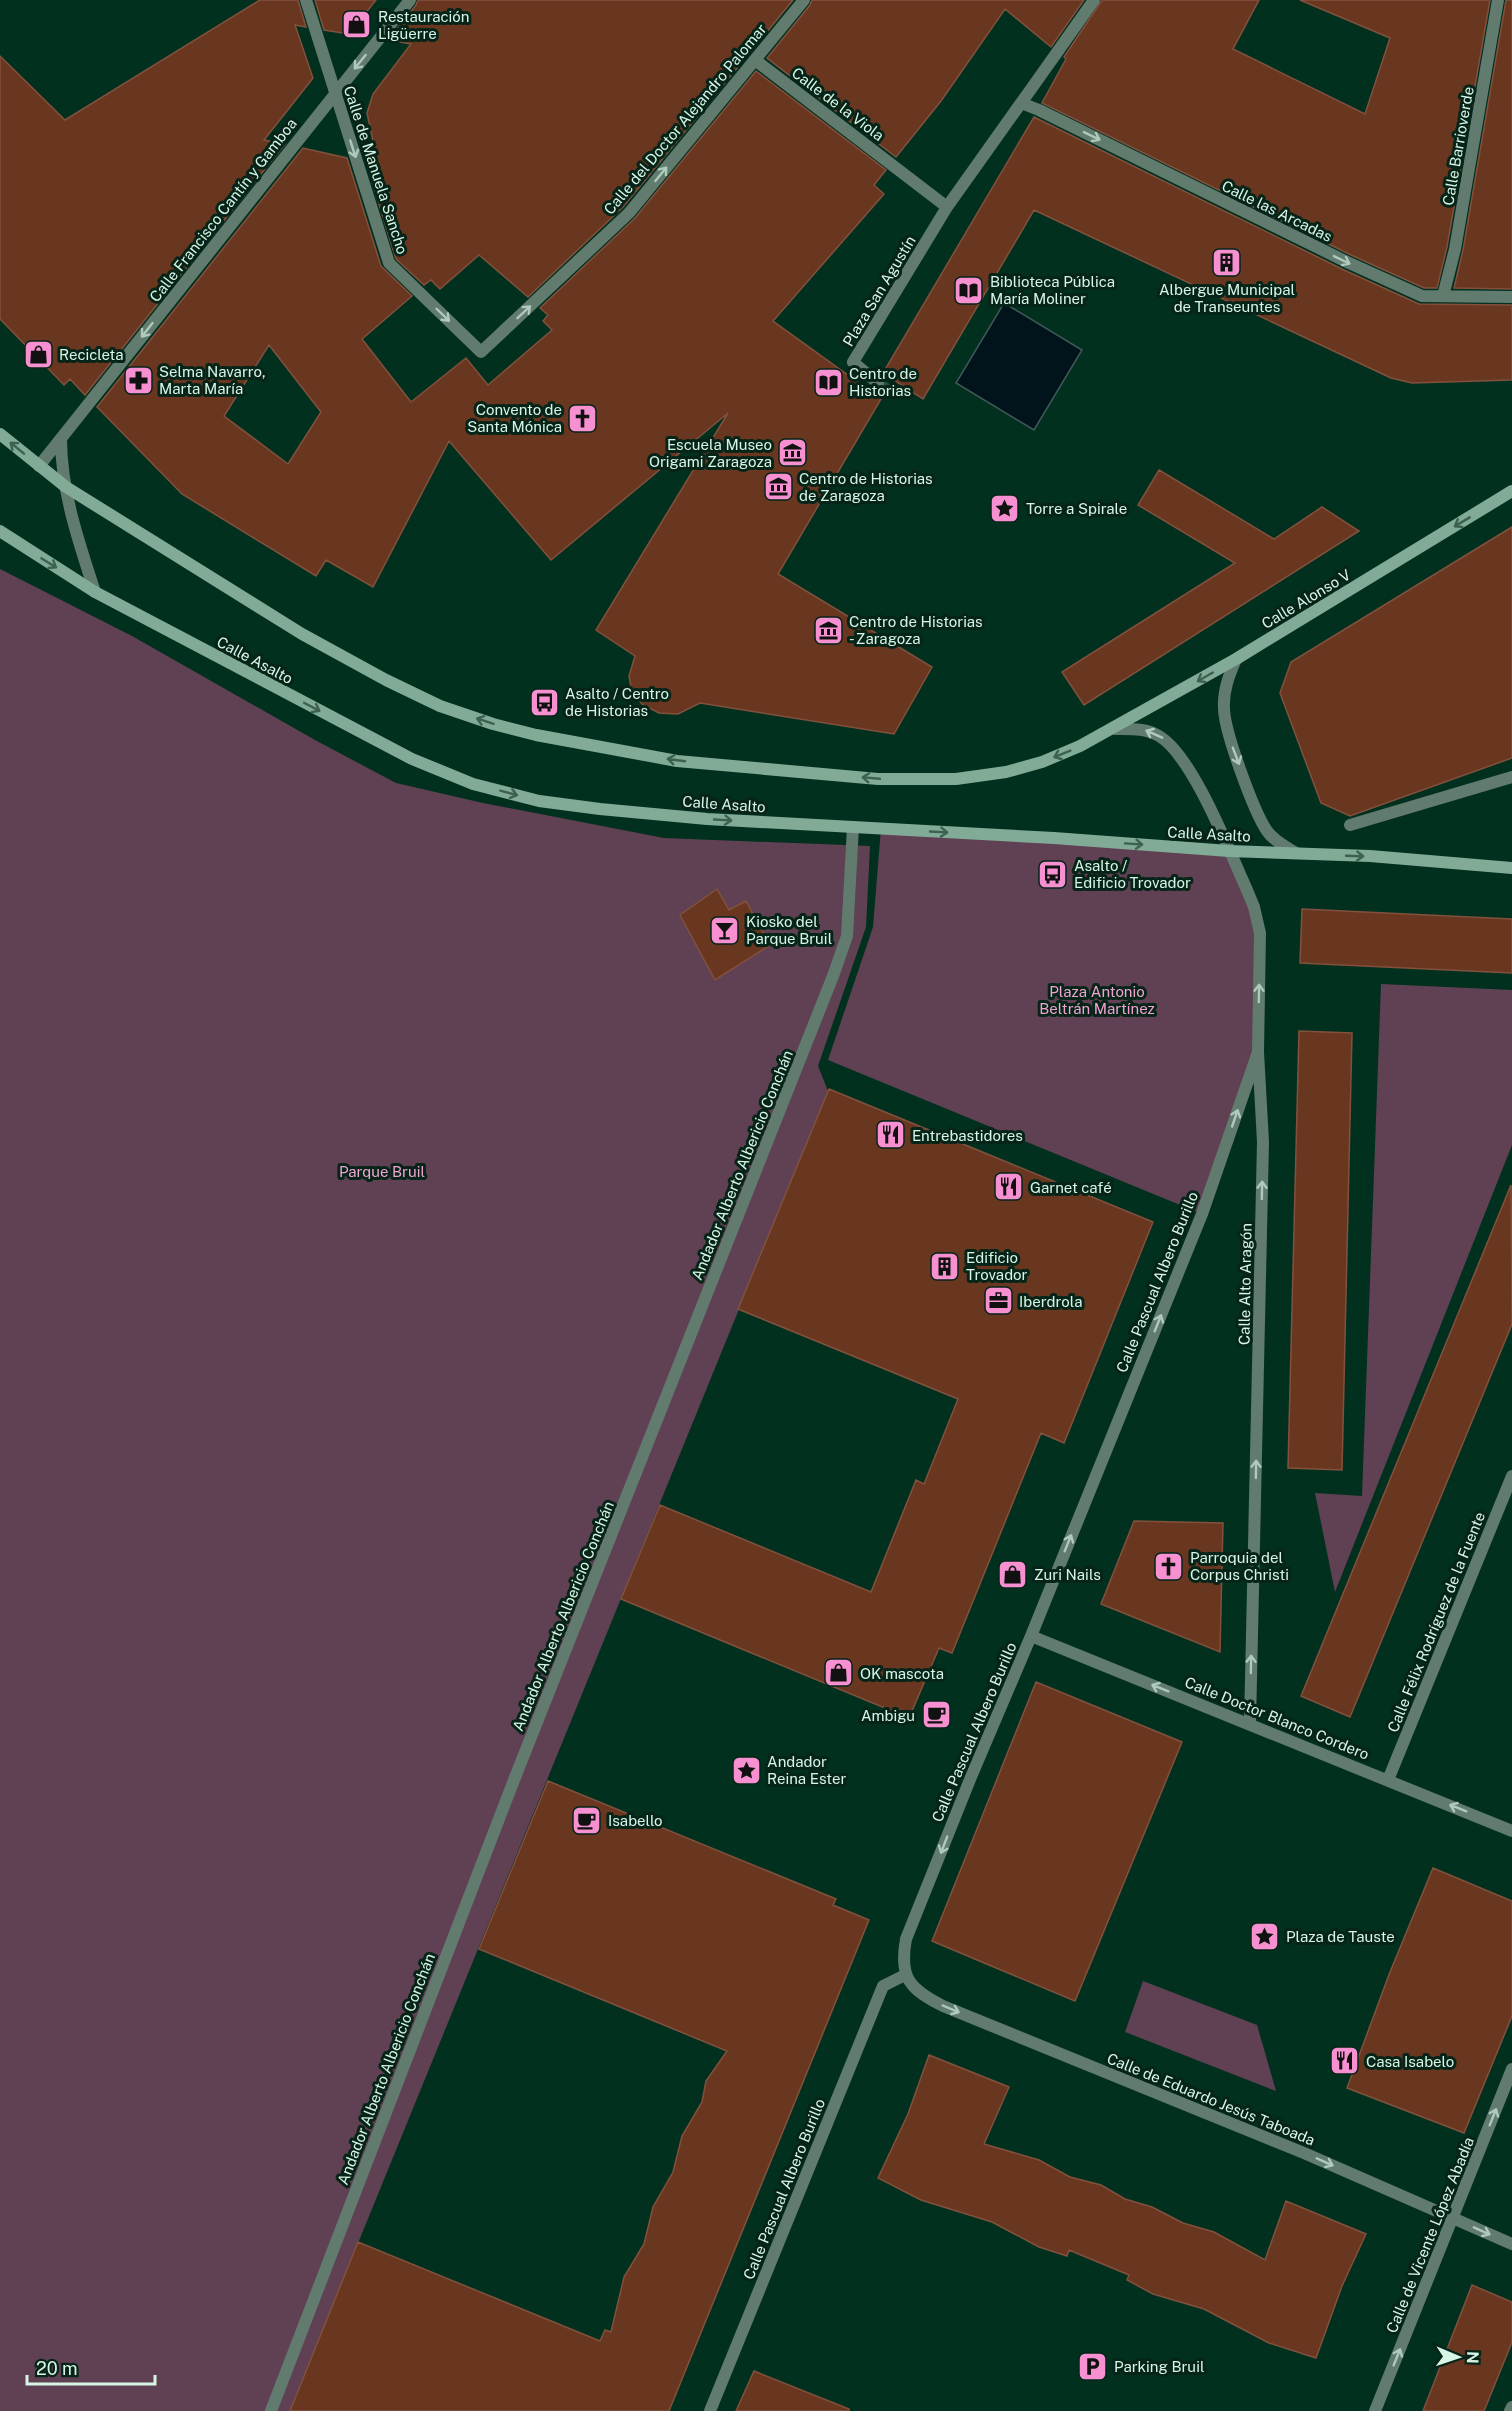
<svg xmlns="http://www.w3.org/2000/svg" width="1512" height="2411" viewBox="0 0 1512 2411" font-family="'Public Sans',sans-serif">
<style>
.green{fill:#604053}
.water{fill:#01141b;stroke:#425858;stroke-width:1.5}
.building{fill:#693620;stroke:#82513e;stroke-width:1.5;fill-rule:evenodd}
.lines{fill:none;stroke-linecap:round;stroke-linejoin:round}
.pedestrian-tunnel{stroke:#224e3d;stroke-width:12;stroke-dasharray:12 6;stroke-linecap:butt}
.pedestrian{stroke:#617b6e;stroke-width:12}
.minor{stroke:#617b6e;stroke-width:12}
.secondary{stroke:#81ab96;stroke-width:12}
.oneway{stroke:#aecabc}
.oneway2{stroke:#3d6151}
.labels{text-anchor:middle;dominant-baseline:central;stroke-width:6;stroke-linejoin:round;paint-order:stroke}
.poi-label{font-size:15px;fill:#d8f5e6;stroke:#062418;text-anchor:start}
.street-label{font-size:15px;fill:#d8f5e6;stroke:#062418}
.park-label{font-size:15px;fill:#f1a3d2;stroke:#062418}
</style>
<rect width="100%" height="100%" fill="#02301f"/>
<path class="green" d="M 0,569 L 132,636 L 315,740 L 396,783 L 483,803 L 664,838 L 870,846 L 866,927 L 818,1066 L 828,1091 L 292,2405 L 302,2411 L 0,2411 Z
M 881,828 L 1229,851 L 1254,907 L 1258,1052 L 1202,1214 L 828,1060 L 873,927 Z
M 1381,984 L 1512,990 L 1512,1145 L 1335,1592 L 1315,1493 L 1362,1496 Z
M 1143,1981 L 1257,2025 L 1276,2091 L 1125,2032 Z"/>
<path class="water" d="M 1004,303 L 1082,350 L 1034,430 L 956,383 Z"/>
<path class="building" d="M 260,0 L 298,0 L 306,27 L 295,25 L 313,78 L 264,140 L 285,144 L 85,395 L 70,379 L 64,385 L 0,319 L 0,56 L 65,120 Z
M 315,0 L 376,0 L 349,34 L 324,30 Z
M 418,0 L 793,0 L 623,207 L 528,297 L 479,255 L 440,289 L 431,280 L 424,285 L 396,259 L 366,162 L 378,164 L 367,113 L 373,94 L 411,44 L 389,40 L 416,5 Z
M 812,0 L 1084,0 L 1051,47 L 1005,9 L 941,101 L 896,157 L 767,58 L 810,5 Z
M 1102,0 L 1259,0 L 1233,49 L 1365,114 L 1390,38 L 1300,0 L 1490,0 L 1447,247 L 1437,288 L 1424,288 L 1351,255 L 1042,103 L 1066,59 L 1064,57 Z
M 1506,0 L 1512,0 L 1512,289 L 1454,288 L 1463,250 Z
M 756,71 L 886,170 L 874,185 L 884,194 L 773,321 L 881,399 L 778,574 L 932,667 L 894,734 L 700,703 L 678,714 L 659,713 L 643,705 L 632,693 L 629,676 L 635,656 L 596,630 L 728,413 L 551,560 L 449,441 L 373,587 L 326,560 L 316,576 L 182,494 L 97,407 L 303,148 L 347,158 L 381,266 L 412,296 L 362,339 L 411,402 L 466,358 L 488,385 L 552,330 L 543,321 L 548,315 L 540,308 L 635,218 ZM 269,345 L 321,412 L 288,464 L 224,416 Z
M 1034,117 L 1344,270 L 1419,304 L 1512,305 L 1512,380 L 1412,383 L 1391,378 L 1034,210 L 923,399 L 883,373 Z
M 1159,470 L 1274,539 L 1322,507 L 1359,531 L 1084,705 L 1062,672 L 1235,563 L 1138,505 Z
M 1512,527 L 1512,758 L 1350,816 L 1321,803 L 1280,693 L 1291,662 Z
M 717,889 L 729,910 L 746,901 L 770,945 L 715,980 L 680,915 Z
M 1302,909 L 1512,919 L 1512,973 L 1300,963 Z
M 1299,1031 L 1352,1033 L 1342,1470 L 1288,1468 Z
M 829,1089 L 1153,1222 L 1064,1443 L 1041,1433 L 952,1653 L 939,1648 L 909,1718 L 621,1599 L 660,1505 L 871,1592 L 916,1480 L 924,1484 L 958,1399 L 738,1309 Z
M 1511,1185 L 1512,1324 L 1350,1717 L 1301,1696 Z
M 1134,1521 L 1223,1523 L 1220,1652 L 1101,1604 Z
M 1036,1682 L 1182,1742 L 1075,2001 L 932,1941 Z
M 548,1781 L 836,1899 L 833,1905 L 869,1920 L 669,2411 L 290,2411 L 358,2242 L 600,2341 L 605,2330 L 611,2332 L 624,2277 L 644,2244 L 653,2207 L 673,2172 L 682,2136 L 702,2102 L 706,2081 L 727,2051 L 479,1949 Z
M 1433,1868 L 1512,1901 L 1512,2016 L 1464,2133 L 1347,2088 L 1390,1972 Z
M 929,2055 L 1009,2087 L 984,2144 L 1039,2160 L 1070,2177 L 1101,2185 L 1125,2199 L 1152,2207 L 1183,2223 L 1214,2232 L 1265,2260 L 1286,2201 L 1366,2234 L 1342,2286 L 1316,2358 L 1269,2343 L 1204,2309 L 1153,2294 L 1127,2280 L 1129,2275 L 1069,2250 L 1067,2256 L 1039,2247 L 992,2222 L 921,2200 L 878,2178 L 908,2114 Z
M 1472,2285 L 1512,2302 L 1512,2342 L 1484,2411 L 1423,2411 Z
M 754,2371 L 849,2409 L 849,2411 L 736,2411 Z"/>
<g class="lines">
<path class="pedestrian-tunnel" d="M 878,383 L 887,390"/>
<path class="pedestrian" d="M 755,60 L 947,207
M 1021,103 L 1039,110 L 1347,262 L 1422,296 L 1512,297
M 1443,296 L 1455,249 L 1498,0
M 878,383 L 853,362 L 947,207 L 1058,51
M 1350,825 L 1512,777
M 271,2411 L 514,1780 L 833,976 L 847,936 L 853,827"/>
<path class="minor" d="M 306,0 L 389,263 L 481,352 L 629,213 L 804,0
M 1058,51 L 1094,0
M 61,439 C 61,491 79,543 95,592
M 39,466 L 410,0
M 1236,659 C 1229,675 1223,691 1224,708 C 1224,731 1254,812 1267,831 C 1274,841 1286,847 1296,853
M 1115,729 C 1130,729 1146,728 1159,736 C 1193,756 1230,853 1247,890 L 1254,907 L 1260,933 L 1258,1052 L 1263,1142 L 1250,1723
M 1258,1052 L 1202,1214 L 1031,1636 L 971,1777 L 906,1939 C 899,1977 909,1989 943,2006 L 1304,2153 L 1512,2244
M 1031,1636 L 1512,1831
M 1388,1780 L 1512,1476
M 710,2411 L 883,1986 L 905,1975
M 1375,2411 L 1512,2069
M 1510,2411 L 1512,2407"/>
<path class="secondary" d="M 0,434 L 66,487 L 302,634 L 386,680 L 440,706 L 493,724 L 536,735 L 677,761 L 878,779 L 956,779 L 1006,772 L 1042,762 L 1080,746 L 1236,659 L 1512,491
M 0,531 L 95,592 L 412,759 L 473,784 L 539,801 L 600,809 L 707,819 L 1054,838 L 1229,851 L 1370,856 L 1512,868"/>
</g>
<defs><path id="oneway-shaft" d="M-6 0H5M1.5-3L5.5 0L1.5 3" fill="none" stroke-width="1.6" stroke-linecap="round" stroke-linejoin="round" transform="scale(1.5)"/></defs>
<g class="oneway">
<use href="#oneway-shaft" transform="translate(360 62) rotate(129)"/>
<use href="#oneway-shaft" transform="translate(1092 136) rotate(26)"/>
<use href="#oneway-shaft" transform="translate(353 149) rotate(72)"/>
<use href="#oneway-shaft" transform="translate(661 174) rotate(-51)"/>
<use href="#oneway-shaft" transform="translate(1342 260) rotate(26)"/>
<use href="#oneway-shaft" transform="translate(524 312) rotate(-43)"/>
<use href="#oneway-shaft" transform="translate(443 315) rotate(44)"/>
<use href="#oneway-shaft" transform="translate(147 330) rotate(128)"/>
<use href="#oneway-shaft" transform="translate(1154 734) rotate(-156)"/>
<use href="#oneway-shaft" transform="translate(1236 756) rotate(69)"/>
<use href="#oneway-shaft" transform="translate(1259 993) rotate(-89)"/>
<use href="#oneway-shaft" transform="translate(1235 1118) rotate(-71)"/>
<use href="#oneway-shaft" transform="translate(1262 1190) rotate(-89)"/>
<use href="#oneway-shaft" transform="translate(1158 1323) rotate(-68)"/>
<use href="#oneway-shaft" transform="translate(1256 1469) rotate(-89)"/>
<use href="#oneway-shaft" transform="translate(1068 1543) rotate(-68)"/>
<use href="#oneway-shaft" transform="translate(1251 1664) rotate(-89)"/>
<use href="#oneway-shaft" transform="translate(1160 1688) rotate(-158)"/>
<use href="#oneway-shaft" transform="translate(1458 1808) rotate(-158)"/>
<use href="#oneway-shaft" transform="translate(944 1845) rotate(111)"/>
<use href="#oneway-shaft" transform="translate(951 2009) rotate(23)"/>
<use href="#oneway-shaft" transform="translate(1493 2117) rotate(-68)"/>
<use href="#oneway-shaft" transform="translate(1325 2162) rotate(24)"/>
<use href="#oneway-shaft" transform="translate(1482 2231) rotate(24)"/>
<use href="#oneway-shaft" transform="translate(1397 2357) rotate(-68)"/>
</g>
<g class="oneway2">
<use href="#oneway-shaft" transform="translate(17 448) rotate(-141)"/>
<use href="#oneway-shaft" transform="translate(1462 522) rotate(149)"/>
<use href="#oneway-shaft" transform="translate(49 563) rotate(32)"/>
<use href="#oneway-shaft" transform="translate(1205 677) rotate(150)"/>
<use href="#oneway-shaft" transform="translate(312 707) rotate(28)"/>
<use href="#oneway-shaft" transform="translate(485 721) rotate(-162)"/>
<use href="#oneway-shaft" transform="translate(1062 754) rotate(158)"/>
<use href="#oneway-shaft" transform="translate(676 760) rotate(-172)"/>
<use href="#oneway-shaft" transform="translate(871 778) rotate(-175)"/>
<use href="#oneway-shaft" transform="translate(509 793) rotate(15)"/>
<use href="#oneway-shaft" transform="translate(723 820) rotate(3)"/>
<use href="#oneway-shaft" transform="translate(939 832) rotate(3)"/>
<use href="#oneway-shaft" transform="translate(1134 844) rotate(4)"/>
<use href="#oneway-shaft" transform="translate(1355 856) rotate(2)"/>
</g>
<defs>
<symbol id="shop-square" viewBox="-11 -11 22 22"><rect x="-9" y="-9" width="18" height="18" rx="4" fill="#f690d0" stroke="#062418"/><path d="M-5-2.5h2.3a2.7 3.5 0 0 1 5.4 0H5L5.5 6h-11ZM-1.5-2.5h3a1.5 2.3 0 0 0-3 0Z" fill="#111"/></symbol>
<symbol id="building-square" viewBox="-11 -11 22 22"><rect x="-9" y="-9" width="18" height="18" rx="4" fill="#f690d0" stroke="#062418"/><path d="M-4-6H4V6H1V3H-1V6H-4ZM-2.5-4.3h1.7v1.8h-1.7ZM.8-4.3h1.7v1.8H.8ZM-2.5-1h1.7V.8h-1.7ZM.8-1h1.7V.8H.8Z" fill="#111"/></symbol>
<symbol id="library-square" viewBox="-11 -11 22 22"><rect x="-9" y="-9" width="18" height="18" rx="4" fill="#f690d0" stroke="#062418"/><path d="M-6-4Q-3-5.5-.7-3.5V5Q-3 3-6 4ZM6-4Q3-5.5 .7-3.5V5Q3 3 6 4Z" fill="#111"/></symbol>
<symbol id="pharmacy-square" viewBox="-11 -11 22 22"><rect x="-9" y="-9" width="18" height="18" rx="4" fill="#f690d0" stroke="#062418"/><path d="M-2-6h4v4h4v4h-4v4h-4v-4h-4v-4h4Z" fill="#111"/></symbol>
<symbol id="church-square" viewBox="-11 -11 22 22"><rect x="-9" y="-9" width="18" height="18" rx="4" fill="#f690d0" stroke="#062418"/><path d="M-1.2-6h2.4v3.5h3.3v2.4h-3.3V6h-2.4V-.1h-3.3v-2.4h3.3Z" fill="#111"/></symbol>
<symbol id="museum-square" viewBox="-11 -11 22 22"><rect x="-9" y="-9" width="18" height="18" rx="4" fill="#f690d0" stroke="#062418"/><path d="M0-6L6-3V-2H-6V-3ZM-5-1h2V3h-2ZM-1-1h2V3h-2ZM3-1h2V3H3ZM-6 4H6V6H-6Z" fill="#111"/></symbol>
<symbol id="sight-square" viewBox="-11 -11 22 22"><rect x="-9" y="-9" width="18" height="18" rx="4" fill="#f690d0" stroke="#062418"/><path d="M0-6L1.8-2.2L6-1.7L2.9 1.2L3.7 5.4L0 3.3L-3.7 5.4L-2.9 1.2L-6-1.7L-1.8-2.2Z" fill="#111"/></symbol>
<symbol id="bus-square" viewBox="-11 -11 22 22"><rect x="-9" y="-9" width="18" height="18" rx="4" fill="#f690d0" stroke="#062418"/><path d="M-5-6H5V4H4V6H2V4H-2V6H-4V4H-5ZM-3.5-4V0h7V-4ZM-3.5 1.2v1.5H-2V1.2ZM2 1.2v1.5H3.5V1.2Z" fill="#111"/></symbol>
<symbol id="bar-square" viewBox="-11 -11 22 22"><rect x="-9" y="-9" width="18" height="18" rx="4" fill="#f690d0" stroke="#062418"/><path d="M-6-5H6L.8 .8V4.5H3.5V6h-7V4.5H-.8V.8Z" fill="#111"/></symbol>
<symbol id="restaurant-square" viewBox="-11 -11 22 22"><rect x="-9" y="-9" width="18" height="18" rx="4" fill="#f690d0" stroke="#062418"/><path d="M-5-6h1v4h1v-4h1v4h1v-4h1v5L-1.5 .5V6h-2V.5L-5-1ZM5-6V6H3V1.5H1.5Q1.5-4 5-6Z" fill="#111"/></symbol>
<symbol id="office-square" viewBox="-11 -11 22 22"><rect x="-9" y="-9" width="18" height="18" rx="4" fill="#f690d0" stroke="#062418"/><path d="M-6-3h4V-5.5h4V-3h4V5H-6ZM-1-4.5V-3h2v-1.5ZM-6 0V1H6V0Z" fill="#111"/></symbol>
<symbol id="cafe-square" viewBox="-11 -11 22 22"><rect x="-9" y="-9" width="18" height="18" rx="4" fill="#f690d0" stroke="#062418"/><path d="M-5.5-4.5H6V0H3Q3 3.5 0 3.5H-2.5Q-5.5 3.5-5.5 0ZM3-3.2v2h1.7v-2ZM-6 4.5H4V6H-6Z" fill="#111"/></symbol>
<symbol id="parking-square" viewBox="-11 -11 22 22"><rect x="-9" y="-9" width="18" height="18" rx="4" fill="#f690d0" stroke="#062418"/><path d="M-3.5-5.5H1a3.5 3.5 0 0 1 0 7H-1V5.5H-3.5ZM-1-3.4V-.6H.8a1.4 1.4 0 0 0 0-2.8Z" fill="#111"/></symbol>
</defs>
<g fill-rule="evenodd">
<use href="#shop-square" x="340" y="8" width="33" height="33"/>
<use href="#building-square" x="1210" y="246" width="33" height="33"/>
<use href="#library-square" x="952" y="274" width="33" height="33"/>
<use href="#shop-square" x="22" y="338" width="33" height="33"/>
<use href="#pharmacy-square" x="122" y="364" width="33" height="33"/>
<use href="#library-square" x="812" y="366" width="33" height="33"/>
<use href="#church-square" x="566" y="402" width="33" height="33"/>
<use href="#museum-square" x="776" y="436" width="33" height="33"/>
<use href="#museum-square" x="762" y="470" width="33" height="33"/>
<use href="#sight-square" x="988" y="492" width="33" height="33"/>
<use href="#museum-square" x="812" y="614" width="33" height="33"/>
<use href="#bus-square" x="528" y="686" width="33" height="33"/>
<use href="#bus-square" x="1036" y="858" width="33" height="33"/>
<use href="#bar-square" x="708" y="914" width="33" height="33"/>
<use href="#restaurant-square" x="874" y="1118" width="33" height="33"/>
<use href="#restaurant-square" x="992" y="1170" width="33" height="33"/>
<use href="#building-square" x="928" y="1250" width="33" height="33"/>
<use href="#office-square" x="982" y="1284" width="33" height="33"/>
<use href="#church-square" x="1152" y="1550" width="33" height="33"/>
<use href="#shop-square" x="996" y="1558" width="33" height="33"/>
<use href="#shop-square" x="822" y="1656" width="33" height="33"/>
<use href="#cafe-square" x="920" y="1698" width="33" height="33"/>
<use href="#sight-square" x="730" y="1754" width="33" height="33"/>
<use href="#cafe-square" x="570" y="1804" width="33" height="33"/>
<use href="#sight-square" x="1248" y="1920" width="33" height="33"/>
<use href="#restaurant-square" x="1328" y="2044" width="33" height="33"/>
<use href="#parking-square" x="1076" y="2350" width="33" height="33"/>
</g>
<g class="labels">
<g class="poi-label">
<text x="378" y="16">Restauración<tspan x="378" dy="17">Ligüerre</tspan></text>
<text x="990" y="281">Biblioteca Pública<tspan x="990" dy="17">María Moliner</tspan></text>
<text x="1227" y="289" text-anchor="middle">Albergue Municipal<tspan x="1227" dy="17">de Transeuntes</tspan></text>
<text x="59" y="354">Recicleta</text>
<text x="159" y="371">Selma Navarro,<tspan x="159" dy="17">Marta María</tspan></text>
<text x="849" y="373">Centro de<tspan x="849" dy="17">Historias</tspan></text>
<text x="562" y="409" text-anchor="end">Convento de<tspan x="562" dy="17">Santa Mónica</tspan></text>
<text x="772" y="444" text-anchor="end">Escuela Museo<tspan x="772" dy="17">Origami Zaragoza</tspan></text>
<text x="799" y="478">Centro de Historias<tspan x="799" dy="17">de Zaragoza</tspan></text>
<text x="1026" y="508">Torre a Spirale</text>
<text x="849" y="621">Centro de Historias<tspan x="849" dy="17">- Zaragoza</tspan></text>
<text x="565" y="693">Asalto / Centro<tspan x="565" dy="17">de Historias</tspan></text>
<text x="1074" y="865">Asalto /<tspan x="1074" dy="17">Edificio Trovador</tspan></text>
<text x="746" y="921">Kiosko del<tspan x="746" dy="17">Parque Bruil</tspan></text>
<text x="912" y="1135">Entrebastidores</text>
<text x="1030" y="1187">Garnet café</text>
<text x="966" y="1257">Edificio<tspan x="966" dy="17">Trovador</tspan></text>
<text x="1019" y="1301">Iberdrola</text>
<text x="1190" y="1557">Parroquia del<tspan x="1190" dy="17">Corpus Christi</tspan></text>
<text x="1034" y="1574">Zuri Nails</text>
<text x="860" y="1673">OK mascota</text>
<text x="915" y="1715" text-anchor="end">Ambigu</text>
<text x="767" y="1761">Andador<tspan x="767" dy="17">Reina Ester</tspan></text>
<text x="608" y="1820">Isabello</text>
<text x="1286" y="1936">Plaza de Tauste</text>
<text x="1366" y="2061">Casa Isabelo</text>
<text x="1114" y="2366">Parking Bruil</text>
</g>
<g class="street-label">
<text transform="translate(838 104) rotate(37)">Calle de la Viola</text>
<text transform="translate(685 119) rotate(-50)">Calle del Doctor Alejandro Palomar</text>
<text transform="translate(1458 146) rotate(-80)">Calle Barrioverde</text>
<text transform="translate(376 170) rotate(72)">Calle de Manuela Sancho</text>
<text transform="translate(223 210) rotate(-52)">Calle Francisco Cantín y Gamboa</text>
<text transform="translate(1277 211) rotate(26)">Calle las Arcadas</text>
<text transform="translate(879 291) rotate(-59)">Plaza San Agustín</text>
<text transform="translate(1306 599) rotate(-31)">Calle Alonso V</text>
<text transform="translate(255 660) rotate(28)">Calle Asalto</text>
<text transform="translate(724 804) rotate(4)">Calle Asalto</text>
<text transform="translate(1209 834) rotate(3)">Calle Asalto</text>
<text transform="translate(742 1165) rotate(-68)">Andador Alberto Albericio Conchán</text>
<text transform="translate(1157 1282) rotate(-68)">Calle Pascual Albero Burillo</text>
<text transform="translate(1245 1284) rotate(-89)">Calle Alto Aragón</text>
<text transform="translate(563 1616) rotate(-68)">Andador Alberto Albericio Conchán</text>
<text transform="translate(1436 1622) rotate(-68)">Calle Félix Rodríguez de la Fuente</text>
<text transform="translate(1277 1718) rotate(22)">Calle Doctor Blanco Cordero</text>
<text transform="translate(974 1732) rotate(-67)">Calle Pascual Albero Burillo</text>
<text transform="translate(386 2069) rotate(-69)">Andador Alberto Albericio Conchán</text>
<text transform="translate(1211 2099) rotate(22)">Calle de Eduardo Jesús Taboada</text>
<text transform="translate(784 2189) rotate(-68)">Calle Pascual Albero Burillo</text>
<text transform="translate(1430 2235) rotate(-68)">Calle de Vicente López Abadía</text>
</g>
<g class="park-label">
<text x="1097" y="991">Plaza Antonio<tspan x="1097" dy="17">Beltrán Martínez</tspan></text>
<text x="382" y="1171">Parque Bruil</text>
</g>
</g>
<g transform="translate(1458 2357) rotate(92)" stroke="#062418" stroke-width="4.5" paint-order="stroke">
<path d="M0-4.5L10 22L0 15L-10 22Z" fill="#d8f5e6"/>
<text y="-9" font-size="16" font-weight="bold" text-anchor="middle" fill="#d8f5e6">N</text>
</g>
<path d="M27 2375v9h128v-9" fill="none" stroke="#d8f5e6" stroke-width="3"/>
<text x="36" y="2375" font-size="18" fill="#d8f5e6" stroke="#062418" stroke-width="4.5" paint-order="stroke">20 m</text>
</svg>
